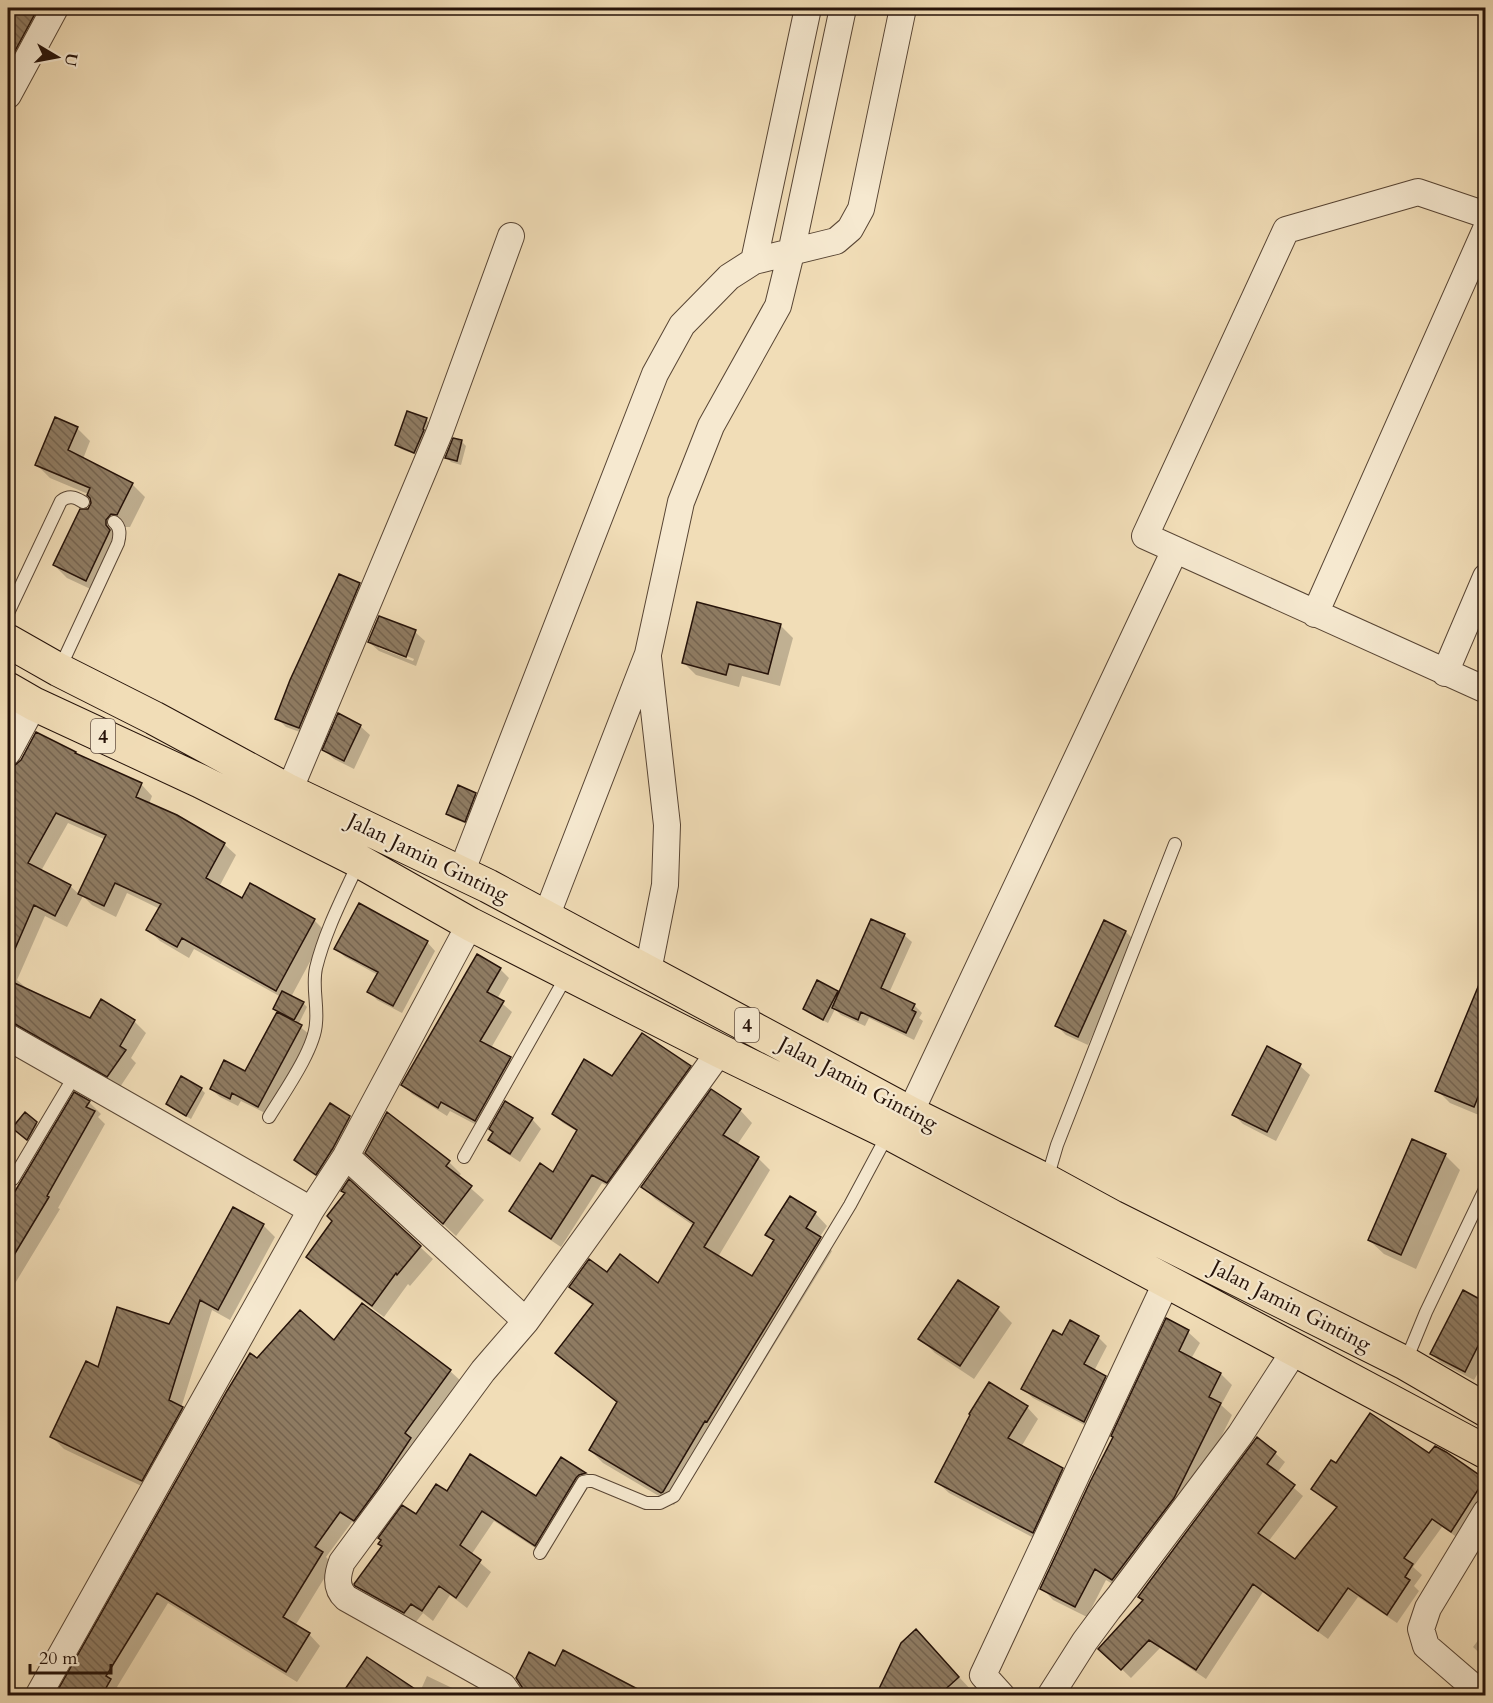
<svg xmlns="http://www.w3.org/2000/svg" width="1493" height="1703" viewBox="0 0 1493 1703" font-family="Cardo,serif">
<style>
.shadow{fill:#0003;fill-rule:evenodd}
.building{fill:url(#building-back-hatch);stroke:#251209;stroke-width:1.5}
.lines{fill:none;stroke-linecap:round;stroke-linejoin:round}
.lane-casing{stroke:#584534;stroke-width:14}
.street-casing{stroke:#584534;stroke-width:28}
.highway-casing{stroke:#251209;stroke-width:35}
.lane{stroke:#f6e9d0;stroke-width:12}
.street{stroke:#f6e9d0;stroke-width:26}
.highway{stroke:#f1ddb7;stroke-width:33}
.labels{text-anchor:middle;dominant-baseline:central;stroke-width:4.5;stroke-linejoin:round;paint-order:stroke}
.shield{fill:#f6e9d0;stroke:#645245;stroke-width:1.5}
.shield-label{font-size:20px;font-weight:bold;fill:#251209}
.street-label{font-size:21px;fill:#251209;stroke:#f6e9d0}
</style>
<defs>
<pattern id="building-back-hatch" width="6" height="6" patternUnits="userSpaceOnUse" patternTransform="scale(1.5)"><rect width="6" height="6" fill="#8f7c63"/><path d="M-1 5l2 2M0 0l6 6M5-1l2 2" fill="none" stroke="#756450"/></pattern>
</defs>
<rect width="100%" height="100%" fill="#f1ddb7"/>
<filter id="stains"><feTurbulence type="fractalNoise" baseFrequency=".00333" numOctaves="4"/><feColorMatrix values="0 0 0 0 .2 0 0 0 0 .09 0 0 0 0 .02 0 0 0 .5 -.17"/></filter>
<radialGradient id="worn" r=".72"><stop offset=".6" stop-color="#630" stop-opacity="0"/><stop offset="1" stop-color="#630" stop-opacity=".3"/></radialGradient>
<path class="shadow" d="M 8,8 L 51,8 L 8,91 Z
M 426,419 L 430,424 L 419,456 L 401,449 L 396,445 Z
M 77,428 L 90,441 L 83,459 L 132,484 L 145,497 L 130,527 L 124,527 L 99,593 L 67,578 L 54,565 L 93,503 L 88,494 L 50,478 L 37,465 Z
M 454,440 L 462,442 L 466,446 L 461,465 L 451,462 L 447,458 Z
M 359,585 L 368,593 L 308,735 L 286,727 L 277,718 Z
M 780,625 L 793,638 L 780,686 L 742,676 L 739,687 L 696,675 L 683,662 Z
M 415,632 L 425,641 L 416,666 L 379,651 L 369,642 ZM 379,645 L 414,659 L 413,661 L 379,648 Z
M 360,726 L 370,735 L 354,769 L 334,759 L 324,750 Z
M 75,753 L 141,784 L 152,796 L 149,804 L 224,844 L 236,855 L 219,887 L 242,900 L 314,920 L 326,932 L 291,997 L 303,1003 L 307,1007 L 298,1025 L 310,1035 L 267,1114 L 241,1101 L 238,1106 L 220,1097 L 211,1089 L 246,1073 L 278,1012 L 275,1009 L 281,997 L 194,949 L 189,958 L 160,941 L 148,930 L 160,909 L 127,893 L 116,917 L 92,905 L 83,896 L 67,927 L 45,916 L 17,980 L 31,992 L 91,1020 L 102,1001 L 134,1021 L 146,1033 L 131,1058 L 136,1063 L 120,1087 L 8,1040 L 8,805 L 11,799 L 8,796 L 8,776 L 11,768 ZM 68,823 L 106,840 L 80,895 L 70,886 L 41,871 Z
M 475,794 L 479,798 L 469,825 L 452,818 L 447,813 Z
M 1126,932 L 1135,941 L 1088,1045 L 1066,1035 L 1057,1026 Z
M 904,935 L 912,942 L 889,993 L 914,1005 L 922,1013 L 919,1018 L 923,1021 L 914,1040 L 869,1018 L 865,1026 L 841,1015 L 835,1009 L 828,1023 L 809,1013 L 804,1009 L 837,992 L 840,994 Z
M 427,942 L 435,951 L 402,1013 L 377,1000 L 369,991 L 378,975 L 345,957 L 336,949 Z
M 500,969 L 509,978 L 497,999 L 512,1012 L 491,1048 L 510,1059 L 519,1068 L 484,1129 L 450,1111 L 447,1116 L 412,1094 L 403,1084 Z
M 1486,974 L 1486,1118 L 1450,1103 L 1437,1090 Z
M 1267,1048 L 1300,1066 L 1310,1075 L 1276,1141 L 1243,1124 L 1234,1115 Z
M 690,1067 L 699,1076 L 616,1191 L 602,1183 L 561,1247 L 520,1220 L 511,1210 L 553,1174 L 578,1132 L 563,1123 L 553,1114 L 613,1078 Z
M 201,1089 L 205,1093 L 191,1119 L 172,1108 L 167,1104 Z
M 75,1094 L 89,1102 L 101,1114 L 98,1117 L 105,1124 L 58,1208 L 60,1209 L 8,1295 L 8,1200 L 10,1201 Z
M 331,1105 L 349,1117 L 359,1126 L 326,1183 L 305,1169 L 296,1160 Z
M 740,1110 L 752,1123 L 737,1145 L 758,1158 L 770,1170 L 718,1257 L 753,1278 L 775,1242 L 767,1234 L 815,1213 L 827,1226 L 819,1238 L 832,1251 L 720,1433 L 718,1432 L 674,1505 L 603,1463 L 590,1450 L 618,1403 L 570,1365 L 557,1353 L 594,1306 L 583,1299 L 571,1287 L 607,1274 L 659,1285 L 694,1226 L 655,1199 L 643,1187 Z
M 25,1114 L 41,1128 L 32,1143 L 19,1133 Z
M 532,1119 L 541,1129 L 520,1162 L 500,1149 L 490,1139 Z
M 1445,1155 L 1460,1170 L 1416,1269 L 1384,1254 L 1369,1240 Z
M 449,1162 L 461,1174 L 458,1177 L 484,1200 L 456,1236 L 379,1165 Z
M 334,1221 L 420,1247 L 433,1259 L 410,1286 L 408,1284 L 384,1317 L 320,1269 L 308,1257 Z
M 263,1225 L 275,1237 L 230,1320 L 212,1310 L 181,1408 L 194,1420 L 154,1492 L 64,1449 L 52,1437 L 99,1369 L 170,1326 Z
M 1463,1292 L 1486,1303 L 1486,1359 L 1474,1380 L 1441,1363 L 1431,1353 Z
M 362,1306 L 450,1371 L 462,1382 L 365,1531 L 352,1522 L 326,1557 L 333,1564 L 295,1626 L 309,1634 L 320,1646 L 297,1682 L 168,1603 L 117,1687 L 121,1691 L 119,1696 L 57,1696 L 228,1392 L 258,1360 L 334,1342 Z
M 998,1309 L 1012,1323 L 974,1379 L 935,1353 L 920,1338 Z
M 1167,1320 L 1188,1332 L 1200,1343 L 1191,1359 L 1221,1374 L 1232,1385 L 1221,1405 L 1232,1415 L 1185,1510 L 1124,1591 L 1106,1580 L 1087,1617 L 1053,1600 L 1042,1588 L 1115,1438 Z
M 1062,1337 L 1098,1337 L 1107,1346 L 1094,1371 L 1105,1377 L 1115,1386 L 1094,1430 L 1033,1398 L 1023,1389 Z
M 1027,1407 L 1038,1419 L 1021,1447 L 1062,1469 L 1074,1481 L 1045,1544 L 949,1493 L 937,1482 Z
M 1275,1453 L 1285,1462 L 1277,1473 L 1303,1496 L 1268,1542 L 1295,1561 L 1338,1509 L 1322,1498 L 1313,1489 L 1336,1465 L 1446,1453 L 1486,1481 L 1486,1504 L 1461,1540 L 1442,1527 L 1413,1567 L 1422,1575 L 1414,1586 L 1419,1591 L 1397,1623 L 1358,1597 L 1328,1639 L 1263,1592 L 1206,1679 L 1160,1648 L 1131,1678 L 1100,1648 Z
M 562,1459 L 585,1474 L 595,1484 L 587,1489 L 546,1555 L 494,1521 L 471,1555 L 491,1572 L 467,1608 L 450,1595 L 433,1621 L 423,1613 L 415,1623 L 367,1595 L 356,1584 L 416,1517 L 447,1493 L 536,1498 Z
M 1486,1630 L 1486,1659 L 1473,1647 Z
M 902,1644 L 930,1646 L 973,1692 L 969,1696 L 877,1696 Z
M 367,1659 L 419,1694 L 427,1676 L 469,1696 L 343,1696 Z
M 555,1668 L 626,1685 L 636,1696 L 556,1696 L 549,1692 L 547,1696 L 526,1696 Z"/>
<path class="building" d="M 8,8 L 38,8 L 8,64 Z
M 407,411 L 427,418 L 423,429 L 424,430 L 414,453 L 395,445 Z
M 55,417 L 78,427 L 68,450 L 133,483 L 117,515 L 111,514 L 106,520 L 106,525 L 110,530 L 86,581 L 53,565 L 80,509 L 88,509 L 91,503 L 90,498 L 87,495 L 90,488 L 35,465 Z
M 453,438 L 462,440 L 457,461 L 445,458 Z
M 339,574 L 360,583 L 299,728 L 275,719 L 290,680 Z
M 697,602 L 781,624 L 768,674 L 729,664 L 726,675 L 682,663 Z
M 379,616 L 416,630 L 406,657 L 368,642 Z
M 338,713 L 361,725 L 344,761 L 322,750 Z
M 36,732 L 76,752 L 75,753 L 142,783 L 136,797 L 177,815 L 225,843 L 206,878 L 242,898 L 250,883 L 315,919 L 276,991 L 182,938 L 177,947 L 146,930 L 161,904 L 115,883 L 104,906 L 78,894 L 106,835 L 56,813 L 28,863 L 71,885 L 55,916 L 34,905 L 8,965 L 8,767 L 15,765 L 21,760 Z
M 458,785 L 476,793 L 465,822 L 446,814 Z
M 359,903 L 428,941 L 393,1006 L 367,992 L 378,972 L 334,949 Z
M 871,919 L 905,934 L 881,988 L 915,1004 L 912,1010 L 916,1012 L 906,1033 L 861,1012 L 858,1020 L 832,1008 Z
M 1104,920 L 1126,931 L 1078,1037 L 1055,1026 Z
M 477,954 L 501,968 L 487,992 L 504,1001 L 480,1041 L 511,1057 L 475,1121 L 441,1102 L 438,1108 L 401,1085 Z
M 1485,970 L 1485,1080 L 1474,1107 L 1435,1091 Z
M 8,980 L 90,1018 L 101,999 L 135,1020 L 120,1046 L 126,1050 L 107,1077 L 15,1024 L 8,1022 Z
M 817,980 L 838,991 L 823,1020 L 803,1009 Z
M 282,991 L 304,1002 L 294,1020 L 273,1009 Z
M 277,1012 L 302,1025 L 258,1107 L 232,1093 L 230,1099 L 210,1089 L 224,1060 L 245,1071 Z
M 642,1033 L 691,1066 L 607,1183 L 592,1175 L 551,1239 L 509,1211 L 540,1163 L 553,1172 L 577,1130 L 552,1114 L 584,1059 L 612,1076 Z
M 1267,1046 L 1301,1064 L 1267,1132 L 1232,1115 Z
M 181,1076 L 202,1088 L 186,1116 L 166,1104 Z
M 711,1089 L 741,1109 L 723,1135 L 759,1157 L 704,1247 L 752,1276 L 774,1240 L 765,1235 L 790,1196 L 816,1212 L 806,1228 L 821,1237 L 707,1422 L 705,1421 L 663,1492 L 661,1493 L 589,1450 L 617,1402 L 555,1353 L 593,1304 L 569,1287 L 589,1259 L 607,1272 L 620,1254 L 658,1283 L 694,1223 L 641,1187 Z
M 74,1092 L 90,1101 L 86,1107 L 95,1111 L 47,1196 L 49,1197 L 8,1265 L 8,1203 Z
M 505,1101 L 533,1118 L 510,1154 L 488,1140 L 493,1132 L 489,1129 Z
M 330,1103 L 350,1116 L 333,1148 L 316,1175 L 294,1160 Z
M 25,1112 L 37,1122 L 27,1140 L 12,1128 Z
M 387,1112 L 450,1161 L 446,1166 L 472,1186 L 443,1224 L 365,1153 Z
M 1412,1139 L 1446,1154 L 1401,1255 L 1368,1240 Z
M 349,1179 L 421,1246 L 397,1275 L 396,1273 L 372,1306 L 306,1257 L 332,1221 L 327,1216 L 345,1193 L 341,1191 Z
M 233,1207 L 264,1224 L 218,1310 L 200,1300 L 169,1400 L 183,1407 L 142,1481 L 50,1437 L 86,1361 L 98,1367 L 117,1307 L 169,1324 Z
M 958,1280 L 999,1307 L 960,1366 L 918,1339 Z
M 1463,1290 L 1485,1302 L 1485,1332 L 1465,1372 L 1430,1354 Z
M 362,1303 L 451,1370 L 405,1433 L 411,1438 L 378,1488 L 354,1521 L 340,1512 L 315,1547 L 323,1552 L 283,1617 L 310,1633 L 286,1672 L 157,1593 L 106,1676 L 111,1679 L 102,1695 L 55,1695 L 227,1391 L 250,1353 L 257,1358 L 300,1310 L 334,1340 Z
M 1166,1318 L 1189,1330 L 1179,1351 L 1221,1373 L 1209,1397 L 1221,1403 L 1174,1498 L 1112,1580 L 1095,1569 L 1075,1607 L 1040,1589 L 1090,1482 L 1113,1437 L 1111,1436 Z
M 1070,1320 L 1099,1336 L 1084,1364 L 1106,1376 L 1084,1422 L 1021,1389 L 1053,1330 L 1062,1335 Z
M 989,1382 L 1028,1406 L 1008,1438 L 1063,1468 L 1033,1533 L 935,1482 L 970,1415 L 969,1414 Z
M 1370,1413 L 1429,1453 L 1435,1446 L 1446,1452 L 1485,1479 L 1451,1532 L 1432,1519 L 1404,1558 L 1413,1564 L 1405,1577 L 1410,1580 L 1387,1615 L 1348,1588 L 1318,1631 L 1253,1584 L 1196,1670 L 1149,1640 L 1121,1670 L 1098,1649 L 1143,1600 L 1138,1597 L 1257,1437 L 1276,1452 L 1267,1464 L 1295,1485 L 1258,1533 L 1295,1559 L 1337,1507 L 1311,1489 L 1331,1460 L 1336,1463 Z
M 470,1454 L 536,1496 L 561,1457 L 586,1473 L 579,1475 L 576,1478 L 535,1546 L 482,1511 L 460,1545 L 481,1560 L 456,1598 L 439,1586 L 422,1611 L 411,1604 L 404,1613 L 355,1586 L 354,1584 L 382,1546 L 378,1544 L 381,1540 L 378,1538 L 402,1505 L 416,1514 L 436,1484 L 447,1491 Z
M 916,1629 L 959,1677 L 939,1695 L 876,1695 L 901,1643 Z
M 563,1650 L 649,1695 L 525,1695 L 522,1687 L 516,1678 L 529,1652 L 555,1666 Z
M 367,1657 L 424,1695 L 341,1695 Z"/>
<g class="lines">
<defs>
<path id="lane" d="M 8,613 L 61,501 C 69,495 75,497 83,502
M 59,670 L 118,543 C 120,535 121,527 114,522
M 269,1117 C 283,1094 315,1049 316,1023 C 318,1005 312,986 316,968 C 325,931 343,897 359,862
M 464,1157 L 567,975
M 13,1179 L 75,1075
M 1047,1179 L 1057,1145 L 1175,844
M 1405,1363 L 1426,1312 L 1486,1187
M 540,1553 L 583,1482 L 588,1481 L 593,1481 L 646,1503 L 660,1503 L 674,1496 L 850,1205 L 888,1134"/>
<path id="street" d="M 8,95 L 55,8
M 1486,215 L 1418,192 L 1286,230 L 1145,536 L 1486,690
M 754,261 L 808,8
M 1315,614 L 1486,229
M 1445,673 L 1486,577
M 8,752 L 34,704
M 289,791 L 440,431 L 511,236
M 461,873 L 655,374 L 682,325 L 729,277 L 754,261 L 836,241 L 850,229 L 861,209 L 903,8
M 546,917 L 648,654 L 681,502 L 711,426 L 778,306 L 791,253 L 843,8
M 648,971 L 665,885 L 667,825 L 648,657
M 8,1037 L 311,1210
M 910,1113 L 1175,550
M 346,1156 L 526,1321
M 38,1696 L 311,1210 L 346,1156 L 470,924
M 510,1696 L 503,1686 L 346,1598 C 335,1588 337,1575 342,1562 L 483,1371 L 526,1321 L 720,1051
M 1002,1696 L 983,1675 L 1167,1281
M 1050,1696 L 1085,1641 L 1108,1610 L 1120,1595 L 1240,1435 L 1295,1350
M 1484,1696 L 1426,1646 L 1421,1629 L 1428,1608 L 1486,1512"/>
<path id="highway" d="M 8,641 L 59,670 L 154,718 L 289,791 L 488,886 L 910,1113 L 1047,1181 L 1113,1217 L 1405,1363 L 1486,1410
M 8,689 L 34,704 L 200,781 L 359,861 L 470,924 L 720,1051 L 889,1133 L 1486,1452"/>
</defs>
<use href="#lane" class="lane-casing"/>
<use href="#street" class="street-casing"/>
<use href="#highway" class="highway-casing"/>
<use href="#lane" class="lane"/>
<use href="#street" class="street"/>
<use href="#highway" class="highway"/>
</g>
<g class="labels">
<g class="shield">
<rect x="91" y="719" width="24" height="34" rx="4.5"/>
<rect x="735" y="1008" width="24" height="34" rx="4.5"/>
</g>
<g class="shield-label">
<text x="103" y="736">4</text>
<text x="747" y="1025">4</text>
</g>
<g class="street-label">
<text transform="translate(428 858) rotate(26)">Jalan Jamin Ginting</text>
<text transform="translate(858 1084) rotate(28)">Jalan Jamin Ginting</text>
<text transform="translate(1291 1306) rotate(27)">Jalan Jamin Ginting</text>
</g>
</g>
<rect width="1493" height="1703" fill="none" stroke="#f1ddb7" stroke-width="30"/>
<rect x="9" y="9" width="1475" height="1685" fill="none" stroke="#251209" stroke-width="3"/>
<rect x="15" y="15" width="1463" height="1673" fill="none" stroke="#251209" stroke-width="1.5"/>
<g transform="translate(57 57) rotate(100)" stroke="#f6e9d0" stroke-width="4.5" paint-order="stroke">
<path d="M0-4.5L10 22L0 15L-10 22Z" fill="#251209"/>
<text y="-9" font-size="16" font-weight="bold" text-anchor="middle" fill="#251209">U</text>
</g>
<path d="M30 1664v9h81v-9" fill="none" stroke="#251209" stroke-width="3"/>
<text x="39" y="1664" font-size="18" fill="#251209" stroke="#f6e9d0" stroke-width="4.5" paint-order="stroke">20 m</text>
<rect width="100%" height="100%" filter="url(#stains)"/>
<rect width="100%" height="100%" fill="url(#worn)"/>
</svg>
